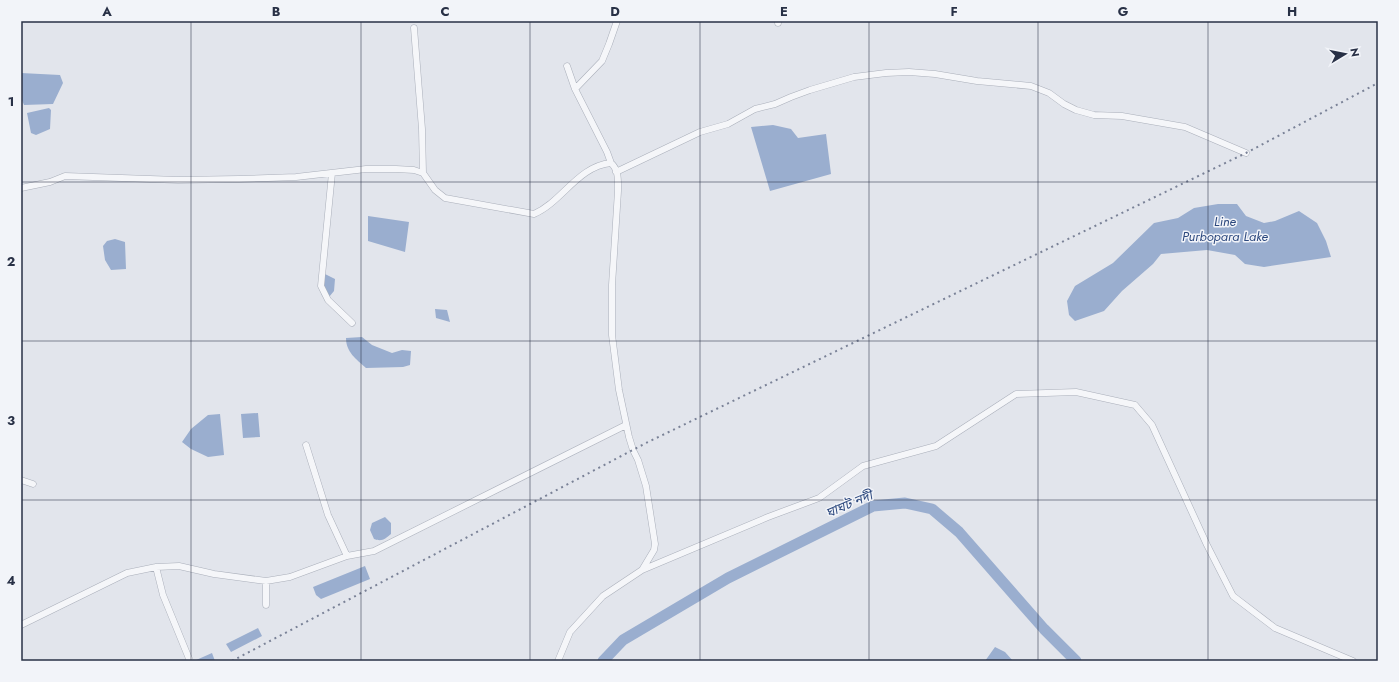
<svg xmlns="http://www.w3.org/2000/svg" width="1399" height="682" viewBox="0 0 1399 682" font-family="Jost,'Noto Sans Bengali',sans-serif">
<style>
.water{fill:#9aaecf}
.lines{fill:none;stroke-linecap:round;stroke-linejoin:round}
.river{stroke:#9aaecf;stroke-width:11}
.minor-casing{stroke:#aaafba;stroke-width:7}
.minor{stroke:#f5f6f9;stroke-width:6}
.rail{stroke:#7a8297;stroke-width:2;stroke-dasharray:2 4;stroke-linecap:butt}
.grid{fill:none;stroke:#283046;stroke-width:1;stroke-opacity:0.55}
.labels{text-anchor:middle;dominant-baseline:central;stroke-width:3;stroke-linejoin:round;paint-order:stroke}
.water-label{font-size:13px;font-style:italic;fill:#2d497e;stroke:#f2f4f9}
.neatline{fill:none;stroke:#283046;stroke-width:1.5}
.grid-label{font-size:13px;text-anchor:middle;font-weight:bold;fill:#283046}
</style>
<rect width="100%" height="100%" fill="#e2e5ec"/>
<path class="water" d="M 21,73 L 60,75 L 63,83 L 53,104 L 24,105 L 21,98 Z
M 49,108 L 51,110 L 50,129 L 36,135 L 31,133 L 27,113 Z
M 773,125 L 791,129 L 798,138 L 826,134 L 831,174 L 770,191 L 751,127 Z
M 1218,204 L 1237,204 L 1246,216 L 1264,223 L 1275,221 L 1299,211 L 1317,223 L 1326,241 L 1331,257 L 1264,267 L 1245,264 L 1235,255 L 1207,250 L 1161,254 L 1153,264 L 1122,291 L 1104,311 L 1075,321 L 1069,315 L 1067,301 L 1075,286 L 1113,263 L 1154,223 L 1178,218 L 1194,208 Z
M 368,216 L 409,222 L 405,252 L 368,241 Z
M 115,239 L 125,242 L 126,269 L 111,270 L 105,260 L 103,246 L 107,241 Z
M 325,274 L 335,279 L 334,291 L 329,297 L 322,296 L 320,281 Z
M 435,309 L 447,310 L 450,322 L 436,318 Z
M 362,337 L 372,345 L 392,353 L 402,350 L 411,351 L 410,365 L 403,367 L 366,368 C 356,359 346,352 346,338 Z
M 258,413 L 260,437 L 243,438 L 241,414 Z
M 220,414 L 224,455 L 208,457 L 191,449 L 182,442 L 191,429 L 208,415 Z
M 385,517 L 391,523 L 391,534 C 385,539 382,542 374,539 L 370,530 L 372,523 Z
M 365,566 L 370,579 L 321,599 L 316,595 L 313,587 Z
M 258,628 L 262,636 L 231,652 L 226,644 Z
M 995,647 L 1005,652 L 1013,661 L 985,661 Z
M 212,653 L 215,661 L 194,661 Z"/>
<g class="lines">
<path class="river" d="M 603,661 L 623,640 L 728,578 L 873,506 L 905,503 L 932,509 L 959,532 L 1044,629 L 1076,661"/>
<defs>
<path id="minor" d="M 778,21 L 778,23
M 414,28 L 422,129 L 423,173
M 567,66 L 575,89
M 611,163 L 607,152 L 575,89 L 602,61 L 609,44 L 617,21
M 616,172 L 700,132 L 728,124 L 755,109 L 775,104 L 791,97 L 810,90 L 854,77 L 886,73 L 909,72 L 935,74 L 977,81 L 1031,86 L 1049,93 L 1064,104 L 1076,110 L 1094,115 L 1122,116 L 1185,127 L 1246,153
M 332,173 L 321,286 L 328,300 L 352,323
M 21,188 L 50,182 L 65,176 L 178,180 L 239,179 L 296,177 L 366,169 L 396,169 L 414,170 L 423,173 L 435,190 L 445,198 L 534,214 C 562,202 578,166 611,163 C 619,170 618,181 618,191 L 612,285 L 612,335 L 619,390 L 629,437 L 633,450 L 638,460 L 646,486 L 655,544 L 654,550 L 642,570
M 306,445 L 328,515 L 347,556
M 21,480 L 33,484
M 156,567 L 163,595 L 190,661
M 266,581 L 266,605
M 21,625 L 127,573 L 156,567 L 179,566 L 214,574 L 266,581 L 290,577 L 347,556 L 374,551 L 626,425
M 558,661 L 570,632 L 603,596 L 642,570 L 768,517 L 819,498 L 863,466 L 936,446 L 1016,394 L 1076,392 L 1135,405 L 1152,425 L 1207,545 L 1233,596 L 1275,628 L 1353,661"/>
</defs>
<use href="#minor" class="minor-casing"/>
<use href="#minor" class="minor"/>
<path class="rail" d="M 232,661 L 646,443 L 1246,153 L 1378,83"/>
</g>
<path class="grid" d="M 191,21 L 191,661M 361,21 L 361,661M 530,21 L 530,661M 700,21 L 700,661M 869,21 L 869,661M 1038,21 L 1038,661M 1208,21 L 1208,661M 21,182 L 1378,182M 21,341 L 1378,341M 21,500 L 1378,500"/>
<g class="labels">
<g class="water-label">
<text x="1225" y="221">Line<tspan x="1225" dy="15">Purbopara Lake</tspan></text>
<text transform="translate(849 504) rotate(-23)">ঘাঘট নদী</text>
</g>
</g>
<rect width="1399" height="682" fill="none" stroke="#f2f4f9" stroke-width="44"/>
<g transform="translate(1345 54) rotate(80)" stroke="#f2f4f9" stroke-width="3" paint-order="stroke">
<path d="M0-3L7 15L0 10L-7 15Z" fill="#283046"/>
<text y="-6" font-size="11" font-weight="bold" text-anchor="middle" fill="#283046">N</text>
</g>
<rect x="22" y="22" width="1355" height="638" class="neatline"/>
<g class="grid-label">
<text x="107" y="16">A</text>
<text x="276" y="16">B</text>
<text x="445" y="16">C</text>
<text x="615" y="16">D</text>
<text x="784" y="16">E</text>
<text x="954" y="16">F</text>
<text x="1123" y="16">G</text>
<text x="1292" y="16">H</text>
<text x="11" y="106">1</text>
<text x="11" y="266">2</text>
<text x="11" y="425">3</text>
<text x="11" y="585">4</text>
</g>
</svg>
